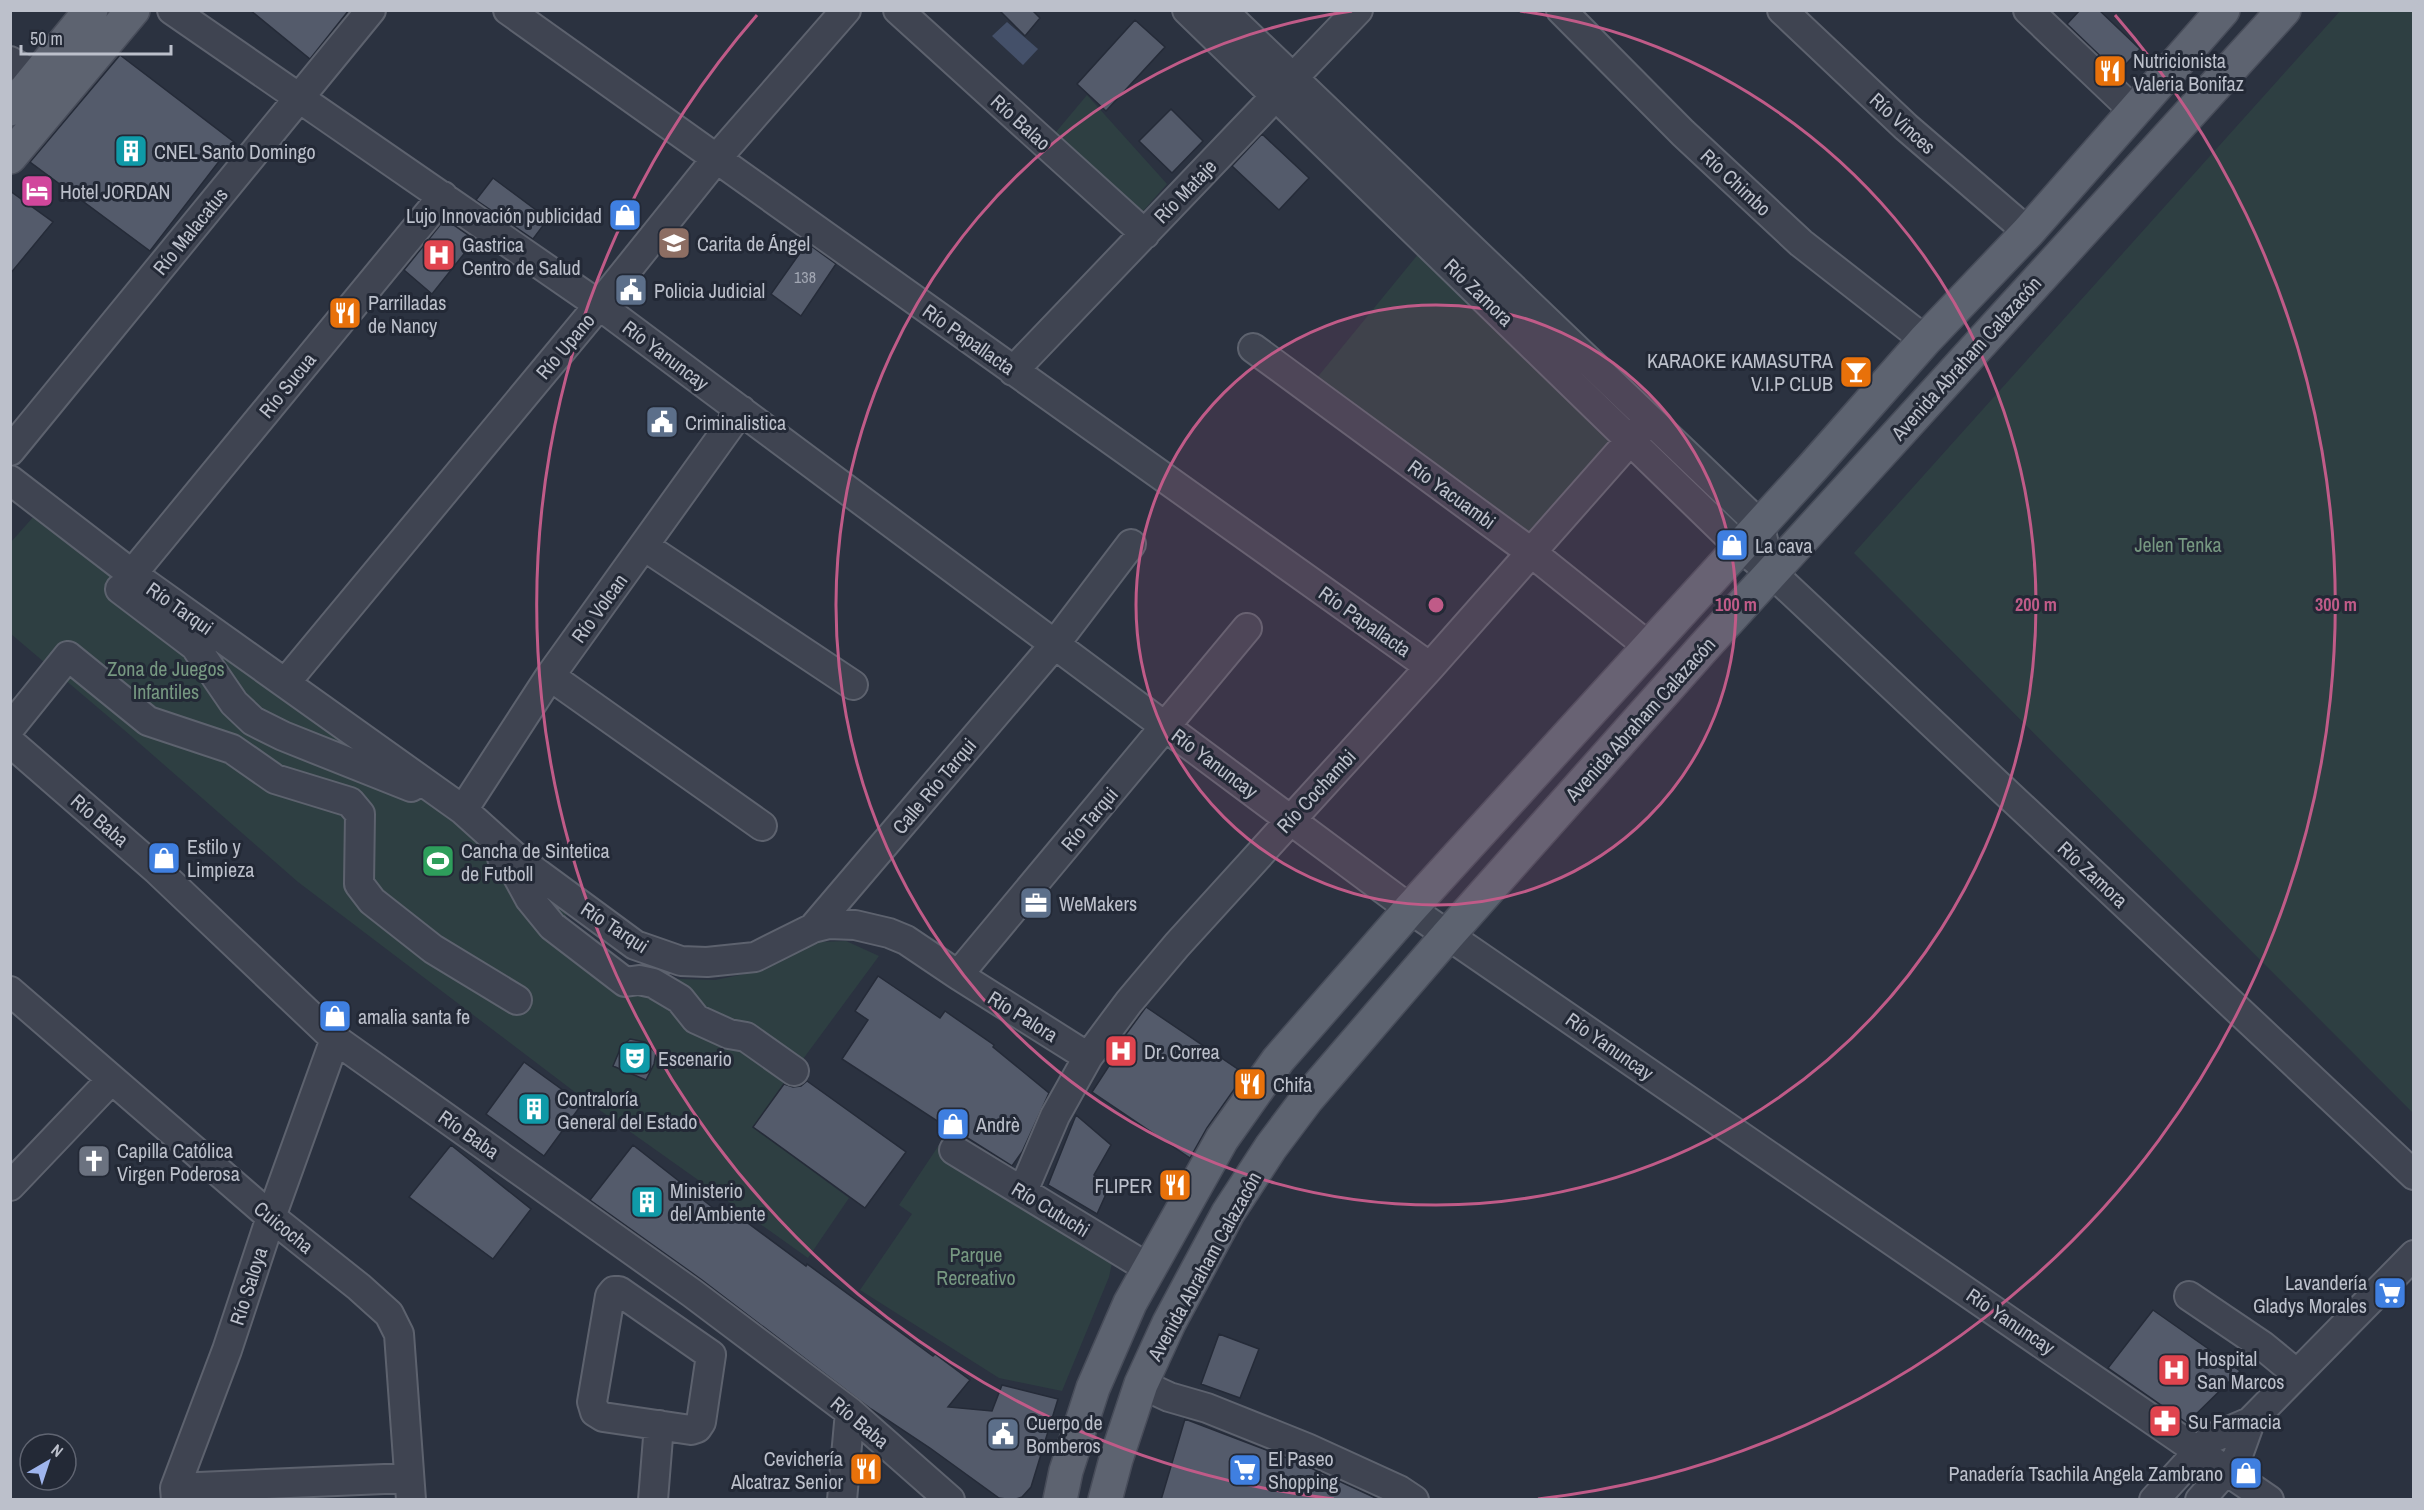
<svg xmlns="http://www.w3.org/2000/svg" width="2424" height="1510" viewBox="0 0 2424 1510" font-family="'Archivo Narrow',sans-serif">
<style>
.green{fill:#2e3f42}
.water{fill:#445069}
.building{fill:#545b6b;stroke:#252b38;stroke-width:1.5}
.lines{fill:none;stroke-linecap:round;stroke-linejoin:round}
.minor-casing{stroke:#5d626e;stroke-width:32}
.major-casing{stroke:#484d5a;stroke-width:36}
.minor{stroke:#3f4451;stroke-width:28}
.major{stroke:#5d6370;stroke-width:33}
.ring{fill:none;stroke:#c05b88;stroke-width:3}
.labels{text-anchor:middle;dominant-baseline:central;stroke-width:6;stroke-linejoin:round;paint-order:stroke}
.number-label{font-size:16px;fill:#a2a7b3}
.poi-label{font-size:20px;fill:#bcc0cb;stroke:#232936;text-anchor:start}
.street-label{font-size:20px;fill:#bcc0cb;stroke:#232936}
.park-label{font-size:20px;fill:#769881;stroke:#232936}
.centre{fill:#c05b88;stroke:#232936;stroke-width:3}
.ring-label{font-size:18px;text-anchor:middle;font-weight:bold;fill:#c05b88;stroke:#232936;stroke-width:6;stroke-linejoin:round;paint-order:stroke}
</style>
<rect width="100%" height="100%" fill="#2b3240"/>
<path class="green" d="M 2341,10 L 2413,11 L 2413,1113 L 1854,553 Z
M 1087,95 L 1167,184 L 1135,220 L 1051,138 Z
M 1424,247 L 1619,437 L 1528,535 L 1316,379 Z
M 35,515 L 563,898 L 568,927 L 629,967 L 679,979 L 715,980 L 745,974 L 817,942 L 846,941 L 879,956 L 753,1127 L 849,1198 L 808,1258 L 584,1099 L 298,882 L 130,735 L 11,634 L 11,542 Z
M 939,1145 L 1104,1251 L 1112,1263 L 1109,1277 L 1062,1391 L 999,1378 L 860,1290 L 912,1214 L 899,1205 Z"/>
<path class="water" d="M 1007,22 L 1038,49 L 1023,65 L 992,36 Z"/>
<path class="building" d="M 250,10 L 349,10 L 310,59 Z
M 999,10 L 1032,10 L 1040,18 L 1025,36 Z
M 2080,10 L 2099,10 L 2140,49 L 2118,73 L 2067,24 Z
M 1135,20 L 1165,47 L 1106,111 L 1077,84 Z
M 120,55 L 234,142 L 150,251 L 30,162 Z
M 1171,109 L 1203,141 L 1172,173 L 1139,141 Z
M 1262,134 L 1309,178 L 1279,210 L 1232,166 Z
M 493,178 L 548,219 L 533,239 L 476,200 Z
M 10,191 L 53,222 L 10,274 Z
M 445,219 L 475,240 L 432,294 L 404,270 Z
M 807,243 L 836,264 L 801,316 L 771,294 Z
M 878,976 L 940,1018 L 945,1011 L 994,1045 L 993,1047 L 1049,1093 L 1022,1152 L 1012,1166 L 952,1128 L 951,1130 L 842,1059 L 868,1020 L 855,1011 Z
M 1146,1007 L 1245,1074 L 1207,1128 L 1190,1158 L 1092,1092 L 1124,1043 L 1121,1041 Z
M 630,1039 L 645,1042 L 656,1053 L 654,1064 L 646,1080 L 613,1066 L 621,1047 Z
M 524,1062 L 582,1104 L 544,1156 L 486,1114 Z
M 807,1081 L 906,1152 L 865,1208 L 753,1127 L 784,1084 L 793,1087 L 801,1086 Z
M 1076,1115 L 1111,1145 L 1094,1175 L 1111,1183 L 1097,1214 L 1048,1185 Z
M 451,1145 L 531,1209 L 493,1259 L 409,1197 Z
M 633,1145 L 721,1214 L 726,1207 L 806,1266 L 807,1264 L 933,1356 L 935,1354 L 970,1380 L 948,1407 L 992,1411 L 1002,1385 L 1058,1399 L 1031,1487 L 1022,1497 L 1013,1500 L 999,1498 L 930,1448 L 871,1409 L 702,1280 L 590,1200 Z
M 2153,1310 L 2240,1371 L 2187,1423 L 2108,1368 Z
M 1219,1334 L 1259,1349 L 1240,1398 L 1201,1384 Z
M 1185,1419 L 1300,1463 L 1380,1500 L 1161,1500 Z"/>
<g class="lines">
<defs>
<path id="minor" d="M 172,10 L 599,305 L 1410,909 L 2269,1500
M 508,10 L 1430,667
M 898,10 L 1145,234
M 1187,10 L 1739,546 L 1772,573 L 2414,1175
M 1222,10 L 1759,524 L 1765,548
M 1561,10 L 1683,133 L 1801,243 L 1925,340
M 1782,10 L 1906,127 L 2028,232
M 2028,10 L 2133,110
M 10,61 L 37,77
M 1253,348 L 1532,553 L 1648,646
M 1013,371 L 1358,10
M 10,451 L 371,10
M 10,480 L 132,574 L 463,810 L 514,856 L 635,945 L 681,961 L 707,962 L 755,957 L 813,928 L 829,924 L 855,925 L 889,933 L 906,940 L 958,975 L 1247,628
M 644,546 L 853,685
M 132,574 L 443,196
M 120,589 L 195,646 L 234,703 L 253,721 L 283,736 L 411,787
M 550,676 L 762,826
M 286,682 L 599,305 L 716,159 L 846,10
M 10,728 L 68,656 L 148,721 L 232,749 L 275,779 L 350,802 L 360,814 L 359,884 L 372,901 L 433,949 L 517,1000
M 10,742 L 157,870 L 335,1039 L 692,1293 L 850,1412 L 950,1500
M 463,810 L 550,676 L 741,410
M 502,858 L 512,866 L 530,899 L 552,926 L 625,982 L 639,980 L 653,983 L 680,999 L 696,1019 L 729,1034 L 746,1037 L 794,1071
M 813,928 L 1055,644 L 1131,544
M 958,975 L 1088,1057
M 10,991 L 271,1217 L 359,1287 L 389,1314 L 399,1334 L 411,1500
M 954,1150 L 1148,1268
M 10,1186 L 111,1080
M 1023,1191 L 1055,1116 L 1088,1057 L 1129,1002 L 1177,945 L 1430,667 L 1649,419
M 614,1291 L 619,1291 L 711,1355 L 701,1422 L 697,1428 L 691,1430 L 603,1417 L 595,1412 L 592,1402 L 610,1296 Z
M 2189,1296 L 2263,1346 L 2297,1374
M 1141,1384 L 1169,1397 L 1207,1408 L 1307,1448 L 1399,1490 L 1414,1500
M 175,1488 L 408,1478
M 176,1500 L 175,1488 L 227,1350 L 271,1217 L 335,1039
M 653,1500 L 659,1425
M 842,1500 L 850,1412
M 2154,1500 L 2210,1439 L 2250,1422 L 2414,1255
M 2200,1500 L 2237,1458 L 2250,1422"/>
<path id="major" d="M 10,109 L 91,10
M 10,157 L 133,10
M 1060,1500 L 1066,1471 L 1093,1388 L 1130,1303 L 1222,1139 L 1278,1060 L 1410,909 L 1813,467 L 1925,340 L 2028,232 L 2223,10
M 1105,1500 L 1116,1459 L 1141,1384 L 1169,1323 L 1228,1213 L 1271,1147 L 1307,1099 L 1448,935 L 1703,648 L 2284,10"/>
</defs>
<use href="#minor" class="minor-casing"/>
<use href="#major" class="major-casing"/>
<use href="#minor" class="minor"/>
<use href="#major" class="major"/>
</g>
<circle cx="1436" cy="605" r="300" fill="#c05b88" fill-opacity=".12"/>
<g class="ring">
<circle cx="1436" cy="605" r="300"/>
<path d="M1520 11A600 600 0 1 1 1352 11"/>
<path d="M1334 1499A900 900 0 0 1 757 15M2115 15A900 900 0 0 1 1538 1499"/>
</g>
<defs>
<symbol id="restaurant-square" viewBox="-11 -11 22 22"><rect x="-9" y="-9" width="18" height="18" rx="4" fill="#e8710a" stroke="#232936"/><path d="M-5-6h1v4h1v-4h1v4h1v-4h1v5L-1.5 .5V6h-2V.5L-5-1ZM5-6V6H3V1.5H1.5Q1.5-4 5-6Z" fill="#fff"/></symbol>
<symbol id="building-square" viewBox="-11 -11 22 22"><rect x="-9" y="-9" width="18" height="18" rx="4" fill="#0f9aa8" stroke="#232936"/><path d="M-4-6H4V6H1V3H-1V6H-4ZM-2.5-4.3h1.7v1.8h-1.7ZM.8-4.3h1.7v1.8H.8ZM-2.5-1h1.7V.8h-1.7ZM.8-1h1.7V.8H.8Z" fill="#fff"/></symbol>
<symbol id="hotel-square" viewBox="-11 -11 22 22"><rect x="-9" y="-9" width="18" height="18" rx="4" fill="#d1479c" stroke="#232936"/><path d="M-6-4.5h1.5V1H6V5H4.5V3h-9V5H-6ZM-4 0a1.8 1.8 0 1 1 3.6 0ZM.5 0V-2.5h3Q6-2.5 6 0Z" fill="#fff"/></symbol>
<symbol id="shop-square" viewBox="-11 -11 22 22"><rect x="-9" y="-9" width="18" height="18" rx="4" fill="#3f7fe0" stroke="#232936"/><path d="M-5-2.5h2.3a2.7 3.5 0 0 1 5.4 0H5L5.5 6h-11ZM-1.5-2.5h3a1.5 2.3 0 0 0-3 0Z" fill="#fff"/></symbol>
<symbol id="school-square" viewBox="-11 -11 22 22"><rect x="-9" y="-9" width="18" height="18" rx="4" fill="#8d6e63" stroke="#232936"/><path d="M0-5L7-2L0 1L-7-2ZM-4 1L0 2.5L4 1V4Q0 6-4 4Z" fill="#fff"/></symbol>
<symbol id="hospital-square" viewBox="-11 -11 22 22"><rect x="-9" y="-9" width="18" height="18" rx="4" fill="#e0444e" stroke="#232936"/><path d="M-5-5h3v3.5h4V-5h3V5h-3V1.5h-4V5h-3Z" fill="#fff"/></symbol>
<symbol id="civic-square" viewBox="-11 -11 22 22"><rect x="-9" y="-9" width="18" height="18" rx="4" fill="#5c6f8a" stroke="#232936"/><path d="M-.6-6.5H3V-4.5H.6V-3L4-1V1h2V6H-6V1h2V-1L-.6-3ZM-1.2 2.5V6h2.4V2.5Z" fill="#fff"/></symbol>
<symbol id="bar-square" viewBox="-11 -11 22 22"><rect x="-9" y="-9" width="18" height="18" rx="4" fill="#e8710a" stroke="#232936"/><path d="M-6-5H6L.8 .8V4.5H3.5V6h-7V4.5H-.8V.8Z" fill="#fff"/></symbol>
<symbol id="stadium-square" viewBox="-11 -11 22 22"><rect x="-9" y="-9" width="18" height="18" rx="4" fill="#2e9e5b" stroke="#232936"/><path d="M0-5a6.5 5 0 1 0 0 10a6.5 5 0 1 0 0-10ZM-3.5-1.8h7v3.6h-7Z" fill="#fff"/></symbol>
<symbol id="office-square" viewBox="-11 -11 22 22"><rect x="-9" y="-9" width="18" height="18" rx="4" fill="#5c6f8a" stroke="#232936"/><path d="M-6-3h4V-5.5h4V-3h4V5H-6ZM-1-4.5V-3h2v-1.5ZM-6 0V1H6V0Z" fill="#fff"/></symbol>
<symbol id="theatre-square" viewBox="-11 -11 22 22"><rect x="-9" y="-9" width="18" height="18" rx="4" fill="#0f9aa8" stroke="#232936"/><path d="M-5-5.5Q0-4 5-5.5V0Q5 5 0 6Q-5 5-5 0ZM-3.3-2.5H-1v1.5H-3.3ZM1-2.5H3.3v1.5H1ZM-2.8 1Q0 5.5 2.8 1Z" fill="#fff"/></symbol>
<symbol id="church-square" viewBox="-11 -11 22 22"><rect x="-9" y="-9" width="18" height="18" rx="4" fill="#6b7280" stroke="#232936"/><path d="M-1.2-6h2.4v3.5h3.3v2.4h-3.3V6h-2.4V-.1h-3.3v-2.4h3.3Z" fill="#fff"/></symbol>
<symbol id="supermarket-square" viewBox="-11 -11 22 22"><rect x="-9" y="-9" width="18" height="18" rx="4" fill="#3f7fe0" stroke="#232936"/><path d="M-6-5.5h2.5l.6 2H6L4.5 2H-2.5L-4.4-4H-6ZM-1.5 3.2a1.3 1.3 0 1 0 .1 0ZM3 3.2a1.3 1.3 0 1 0 .1 0Z" fill="#fff"/></symbol>
<symbol id="pharmacy-square" viewBox="-11 -11 22 22"><rect x="-9" y="-9" width="18" height="18" rx="4" fill="#e0444e" stroke="#232936"/><path d="M-2-6h4v4h4v4h-4v4h-4v-4h-4v-4h4Z" fill="#fff"/></symbol>
</defs>
<g fill-rule="evenodd">
<use href="#restaurant-square" x="2091" y="52" width="38" height="38"/>
<use href="#building-square" x="112" y="132" width="38" height="38"/>
<use href="#hotel-square" x="18" y="172" width="38" height="38"/>
<use href="#shop-square" x="606" y="196" width="38" height="38"/>
<use href="#school-square" x="655" y="224" width="38" height="38"/>
<use href="#hospital-square" x="420" y="236" width="38" height="38"/>
<use href="#civic-square" x="612" y="271" width="38" height="38"/>
<use href="#restaurant-square" x="326" y="294" width="38" height="38"/>
<use href="#bar-square" x="1837" y="353" width="38" height="38"/>
<use href="#civic-square" x="643" y="403" width="38" height="38"/>
<use href="#shop-square" x="1713" y="526" width="38" height="38"/>
<use href="#shop-square" x="145" y="839" width="38" height="38"/>
<use href="#stadium-square" x="419" y="842" width="38" height="38"/>
<use href="#office-square" x="1017" y="884" width="38" height="38"/>
<use href="#shop-square" x="316" y="997" width="38" height="38"/>
<use href="#hospital-square" x="1102" y="1032" width="38" height="38"/>
<use href="#theatre-square" x="616" y="1039" width="38" height="38"/>
<use href="#restaurant-square" x="1231" y="1065" width="38" height="38"/>
<use href="#building-square" x="515" y="1090" width="38" height="38"/>
<use href="#shop-square" x="934" y="1105" width="38" height="38"/>
<use href="#church-square" x="75" y="1142" width="38" height="38"/>
<use href="#restaurant-square" x="1156" y="1166" width="38" height="38"/>
<use href="#building-square" x="628" y="1183" width="38" height="38"/>
<use href="#supermarket-square" x="2371" y="1274" width="38" height="38"/>
<use href="#hospital-square" x="2155" y="1351" width="38" height="38"/>
<use href="#pharmacy-square" x="2146" y="1402" width="38" height="38"/>
<use href="#civic-square" x="984" y="1415" width="38" height="38"/>
<use href="#restaurant-square" x="847" y="1450" width="38" height="38"/>
<use href="#supermarket-square" x="1226" y="1451" width="38" height="38"/>
<use href="#shop-square" x="2227" y="1454" width="38" height="38"/>
</g>
<g class="labels">
<g class="number-label">
<text x="805" y="277">138</text>
</g>
<g class="poi-label">
<text x="2133" y="60">Nutricionista<tspan x="2133" dy="23">Valeria Bonifaz</tspan></text>
<text x="154" y="151">CNEL Santo Domingo</text>
<text x="60" y="191">Hotel JORDAN</text>
<text x="602" y="215" text-anchor="end">Lujo Innovación publicidad</text>
<text x="697" y="243">Carita de Ángel</text>
<text x="462" y="244">Gastrica<tspan x="462" dy="23">Centro de Salud</tspan></text>
<text x="654" y="290">Policia Judicial</text>
<text x="368" y="302">Parrilladas<tspan x="368" dy="23">de Nancy</tspan></text>
<text x="1833" y="360" text-anchor="end">KARAOKE KAMASUTRA<tspan x="1833" dy="23">V.I.P CLUB</tspan></text>
<text x="685" y="422">Criminalistica</text>
<text x="1755" y="545">La cava</text>
<text x="187" y="846">Estilo y<tspan x="187" dy="23">Limpieza</tspan></text>
<text x="461" y="850">Cancha de Sintetica<tspan x="461" dy="23">de Futboll</tspan></text>
<text x="1059" y="903">WeMakers</text>
<text x="358" y="1016">amalia santa fe</text>
<text x="1144" y="1051">Dr. Correa</text>
<text x="658" y="1058">Escenario</text>
<text x="1273" y="1084">Chifa</text>
<text x="557" y="1098">Contraloría<tspan x="557" dy="23">General del Estado</tspan></text>
<text x="976" y="1124">Andrè</text>
<text x="117" y="1150">Capilla Católica<tspan x="117" dy="23">Virgen Poderosa</tspan></text>
<text x="1152" y="1185" text-anchor="end">FLIPER</text>
<text x="670" y="1190">Ministerio<tspan x="670" dy="23">del Ambiente</tspan></text>
<text x="2367" y="1282" text-anchor="end">Lavandería<tspan x="2367" dy="23">Gladys Morales</tspan></text>
<text x="2197" y="1358">Hospital<tspan x="2197" dy="23">San Marcos</tspan></text>
<text x="2188" y="1421">Su Farmacia</text>
<text x="1026" y="1422">Cuerpo de<tspan x="1026" dy="23">Bomberos</tspan></text>
<text x="843" y="1458" text-anchor="end">Cevichería<tspan x="843" dy="23">Alcatraz Senior</tspan></text>
<text x="1268" y="1458">El Paseo<tspan x="1268" dy="23">Shopping</tspan></text>
<text x="2223" y="1473" text-anchor="end">Panadería Tsachila Angela Zambrano</text>
</g>
<g class="street-label">
<text transform="translate(1021 122) rotate(42)">Río Balao</text>
<text transform="translate(1903 123) rotate(42)">Río Vinces</text>
<text transform="translate(1736 182) rotate(43)">Río Chimbo</text>
<text transform="translate(1185 191) rotate(-46)">Río Mataje</text>
<text transform="translate(190 231) rotate(-51)">Río Malacatus</text>
<text transform="translate(1479 292) rotate(44)">Río Zamora</text>
<text transform="translate(969 339) rotate(35)">Río Papallacta</text>
<text transform="translate(565 346) rotate(-50)">Río Upano</text>
<text transform="translate(666 355) rotate(37)">Río Yanuncay</text>
<text transform="translate(1966 358) rotate(-48)">Avenida Abraham Calazacón</text>
<text transform="translate(287 385) rotate(-51)">Río Sucua</text>
<text transform="translate(1452 494) rotate(36)">Río Yacuambi</text>
<text transform="translate(180 608) rotate(35)">Río Tarqui</text>
<text transform="translate(599 608) rotate(-54)">Río Volcan</text>
<text transform="translate(1365 621) rotate(35)">Río Papallacta</text>
<text transform="translate(1640 719) rotate(-48)">Avenida Abraham Calazacón</text>
<text transform="translate(1215 763) rotate(37)">Río Yanuncay</text>
<text transform="translate(934 786) rotate(-50)">Calle Río Tarqui</text>
<text transform="translate(1316 791) rotate(-47)">Río Cochambi</text>
<text transform="translate(1089 819) rotate(-50)">Río Tarqui</text>
<text transform="translate(100 820) rotate(41)">Río Baba</text>
<text transform="translate(2093 874) rotate(43)">Río Zamora</text>
<text transform="translate(615 927) rotate(33)">Río Tarqui</text>
<text transform="translate(1023 1016) rotate(32)">Río Palora</text>
<text transform="translate(1610 1046) rotate(35)">Río Yanuncay</text>
<text transform="translate(469 1134) rotate(35)">Río Baba</text>
<text transform="translate(1051 1209) rotate(31)">Río Cutuchi</text>
<text transform="translate(284 1227) rotate(39)">Cuicocha</text>
<text transform="translate(1204 1266) rotate(-61)">Avenida Abraham Calazacón</text>
<text transform="translate(248 1286) rotate(-72)">Río Saloya</text>
<text transform="translate(2011 1321) rotate(34)">Río Yanuncay</text>
<text transform="translate(860 1422) rotate(40)">Río Baba</text>
</g>
<g class="park-label">
<text x="2178" y="544">Jelen Tenka</text>
<text x="166" y="668">Zona de Juegos<tspan x="166" dy="23">Infantiles</tspan></text>
<text x="976" y="1254">Parque<tspan x="976" dy="23">Recreativo</tspan></text>
</g>
</g>
<circle cx="1436" cy="605" r="9" class="centre"/>
<g class="ring-label">
<text x="1736" y="611">100 m</text>
<text x="2036" y="611">200 m</text>
<text x="2336" y="611">300 m</text>
</g>
<rect width="2424" height="1510" fill="none" stroke="#bcc0cb" stroke-width="24"/>
<g transform="translate(48 1462) rotate(39)"><circle r="28" fill="#232936" stroke="#606572" stroke-width="1.5"/>
<path d="M0-4.5L10 22L0 15L-10 22Z" fill="#9fb5ed"/>
<text y="-9" font-size="16" font-weight="bold" text-anchor="middle" fill="#bcc0cb">N</text>
</g>
<path d="M21 45v9h150v-9" fill="none" stroke="#bcc0cb" stroke-width="3"/>
<text x="30" y="45" font-size="18" fill="#bcc0cb" stroke="#232936" stroke-width="4.5" paint-order="stroke">50 m</text>
</svg>
